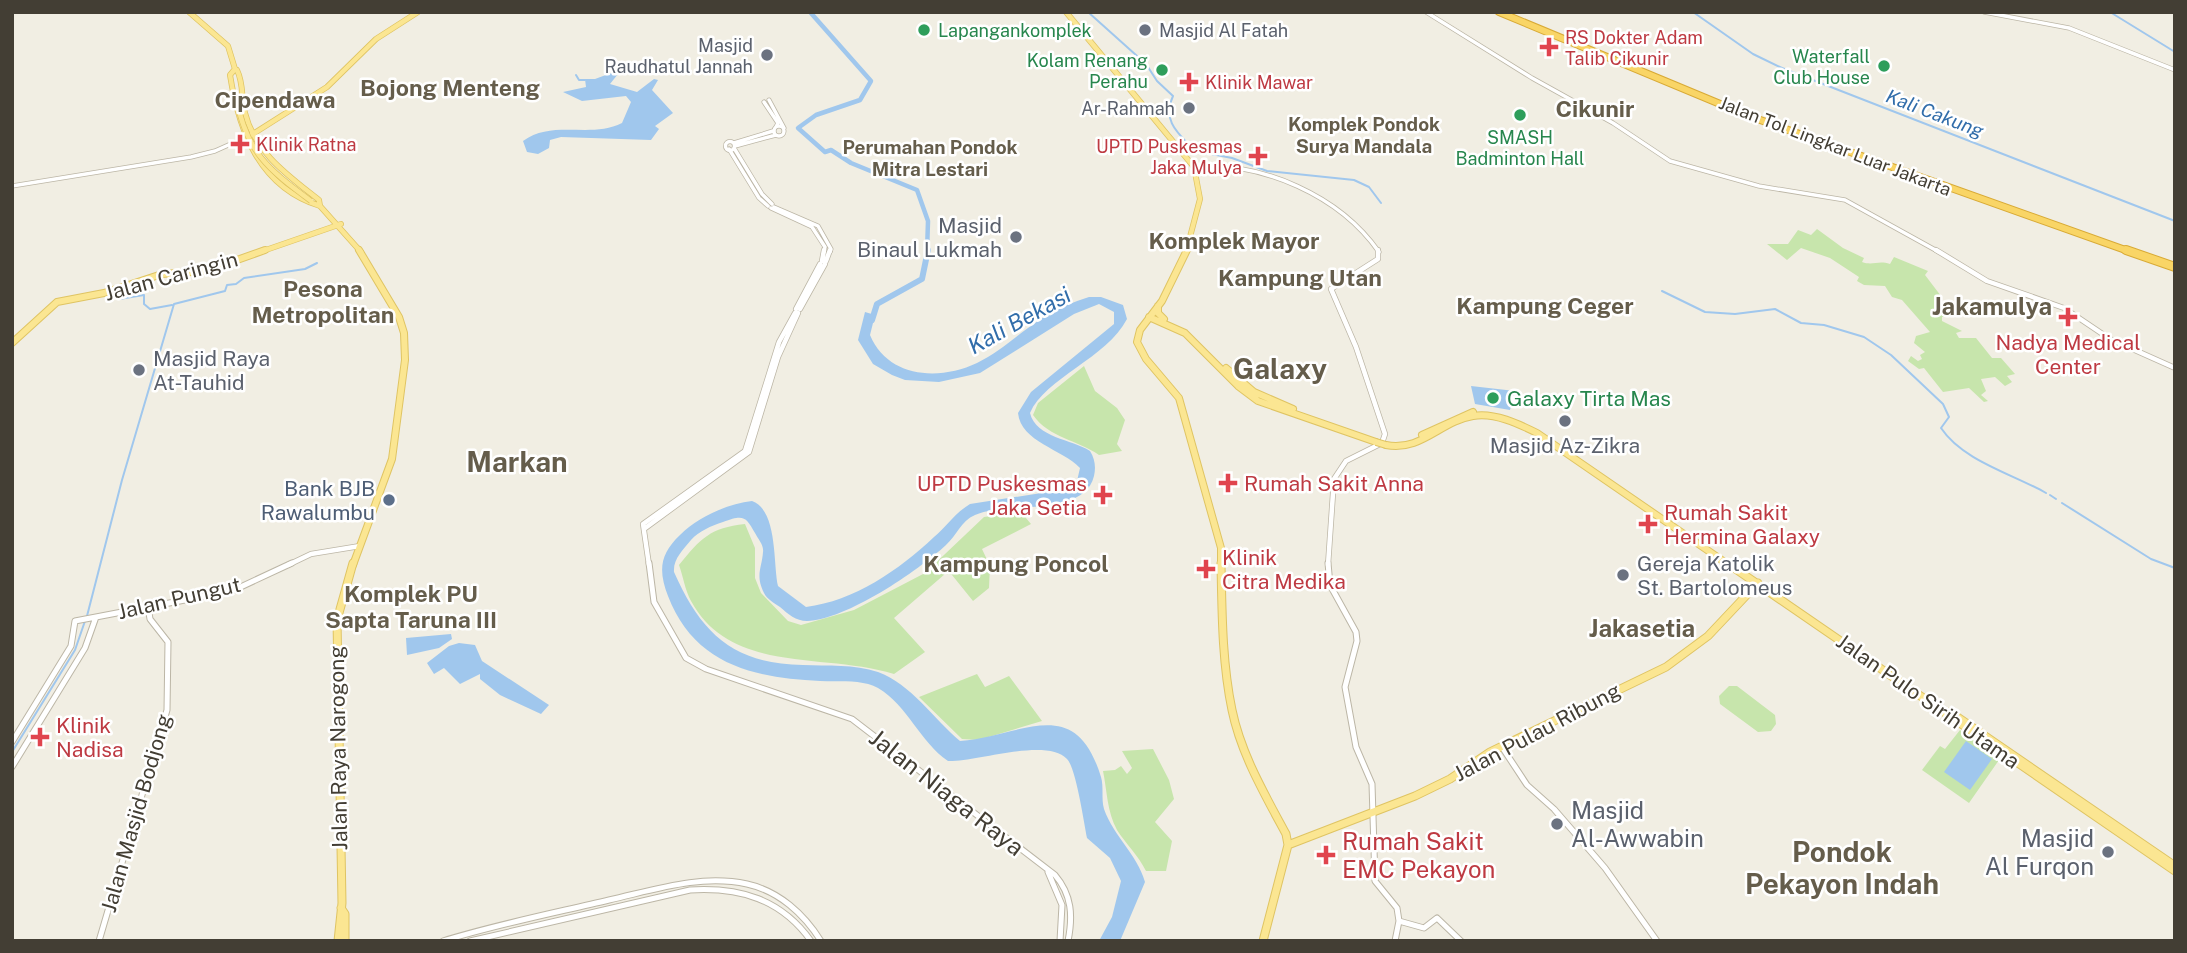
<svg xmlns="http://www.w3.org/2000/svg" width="2187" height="953" viewBox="0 0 2187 953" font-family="'Public Sans',sans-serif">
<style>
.green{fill:#c7e5ac}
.water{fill:#a0c7ed}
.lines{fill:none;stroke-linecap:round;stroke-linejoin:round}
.stream{stroke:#a0c7ed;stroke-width:2}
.river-far1{stroke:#a0c7ed;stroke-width:4.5}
.river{stroke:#a0c7ed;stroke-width:6}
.minor-far2-casing{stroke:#bcb6a6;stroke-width:5}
.minor-far1-casing{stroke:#bcb6a6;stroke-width:6}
.minor-casing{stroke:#bcb6a6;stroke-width:7}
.major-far2-casing{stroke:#dfc463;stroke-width:6}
.major-far1-casing{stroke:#dfc463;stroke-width:8}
.major-casing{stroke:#dfc463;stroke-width:9}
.highway-far1-casing{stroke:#d8aa36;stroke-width:8}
.highway-casing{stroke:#d8aa36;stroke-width:10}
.minor-far2{stroke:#fff;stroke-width:3.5}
.minor-far1{stroke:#fff;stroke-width:4.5}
.minor{stroke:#fff;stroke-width:5}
.major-far2{stroke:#fbe692;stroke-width:4.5}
.major-far1{stroke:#fbe692;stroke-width:6}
.major{stroke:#fbe692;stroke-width:7}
.highway-far1{stroke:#f9d566;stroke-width:6}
.highway{stroke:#f9d566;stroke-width:8}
.major-bridge-far1-casing{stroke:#dfc463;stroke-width:6;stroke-linecap:butt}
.major-bridge-casing{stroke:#dfc463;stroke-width:8;stroke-linecap:butt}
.major-bridge-far1{stroke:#fbe692;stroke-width:4.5}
.major-bridge{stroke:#fbe692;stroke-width:6}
.leisure-dot{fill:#2e9e5b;stroke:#fff;stroke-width:2.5}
.worship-dot{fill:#6b7280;stroke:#fff;stroke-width:2.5}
.health-dot{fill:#e0444e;stroke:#fff;stroke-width:2.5}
.service-dot{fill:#5c6f8a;stroke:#fff;stroke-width:2.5}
.labels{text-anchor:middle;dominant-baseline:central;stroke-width:5;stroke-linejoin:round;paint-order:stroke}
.far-leisure-label{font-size:18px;fill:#27864d;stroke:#fff;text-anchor:end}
.far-worship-label{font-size:18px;fill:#5b616d;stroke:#fff;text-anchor:end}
.far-health-label{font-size:18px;fill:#be3a42;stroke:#fff;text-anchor:start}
.far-street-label{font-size:18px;fill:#433e34;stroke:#fff}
.far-water-label{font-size:19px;font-style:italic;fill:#316daa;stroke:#fff}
.far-neighbourhood-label{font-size:19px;font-weight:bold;fill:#655d4b;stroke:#fff}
.worship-label{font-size:21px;fill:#5b616d;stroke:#fff;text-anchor:start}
.street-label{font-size:21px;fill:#433e34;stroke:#fff}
.health-label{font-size:21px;fill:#be3a42;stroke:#fff;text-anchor:start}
.leisure-label{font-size:21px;fill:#27864d;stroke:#fff;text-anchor:start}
.service-label{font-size:21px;fill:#4e5e75;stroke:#fff;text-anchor:end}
.far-district-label{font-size:23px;font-weight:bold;fill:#655d4b;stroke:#fff}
.neighbourhood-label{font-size:23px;font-weight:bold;fill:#655d4b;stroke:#fff}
.water-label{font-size:23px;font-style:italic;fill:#316daa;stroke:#fff}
.quarter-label{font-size:24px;font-weight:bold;fill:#655d4b;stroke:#fff}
.near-street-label{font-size:24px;fill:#433e34;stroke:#fff}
.near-worship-label{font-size:24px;fill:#5b616d;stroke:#fff;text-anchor:start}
.near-health-label{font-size:24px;fill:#be3a42;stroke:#fff;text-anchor:start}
.district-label{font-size:28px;font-weight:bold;fill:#655d4b;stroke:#fff}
.near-neighbourhood-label{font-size:28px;font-weight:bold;fill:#655d4b;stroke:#fff}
</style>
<rect width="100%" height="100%" fill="#f1eee3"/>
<path class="green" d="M 1817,229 L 1843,248 L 1864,258 L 1862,262 C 1873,266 1878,260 1890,264 L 1894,257 L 1928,271 L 1925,275 L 1941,296 L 1937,299 L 1955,311 L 1956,317 L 1942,317 L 1942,321 L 1962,331 L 1956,333 L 1959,338 L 1976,338 L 1992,358 L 2001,358 L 2015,374 L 2007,376 L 2012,382 L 2005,386 L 1995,377 L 1981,379 L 1986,391 L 1981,395 L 1988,401 L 1984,402 L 1969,388 L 1943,392 L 1924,368 L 1919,369 L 1908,361 L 1911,356 L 1918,361 L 1922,359 L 1920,355 L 1925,352 L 1914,343 L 1916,336 L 1930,332 L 1902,300 L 1892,297 L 1885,286 L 1864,285 L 1857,281 L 1859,277 L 1830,258 L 1801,248 L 1787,260 L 1767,244 L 1788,244 L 1798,230 L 1811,235 Z
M 1084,366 L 1095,391 L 1117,408 L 1125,420 L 1117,444 L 1122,451 L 1099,455 C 1078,440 1049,438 1033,415 L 1038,403 Z
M 1021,512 L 1031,524 L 982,549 L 990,566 L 989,588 L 973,601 L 952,575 L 945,574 L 894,618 L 925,652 L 894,674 C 825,652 731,675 691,601 C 685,590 683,576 679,565 C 701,538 710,528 745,524 L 755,548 L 755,578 L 761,593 L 788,621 L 801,625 L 854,610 L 925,573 L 984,517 Z
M 977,674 L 985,687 L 1009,676 L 1042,721 L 979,740 L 962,739 L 919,697 Z
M 1729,686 L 1737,686 L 1775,715 L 1776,724 L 1771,731 L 1758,732 L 1720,704 L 1719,696 Z
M 1960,730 L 1999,760 L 1969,803 L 1922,770 L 1940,746 L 1945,749 Z
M 1153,749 L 1169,780 L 1174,799 L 1155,822 L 1172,841 L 1166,871 L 1146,871 C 1138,855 1126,844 1117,830 C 1107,812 1107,790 1103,771 L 1115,770 L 1121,766 L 1127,774 L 1132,768 L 1122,751 Z"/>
<path class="water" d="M 622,69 L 610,84 L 637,92 L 654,79 L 658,80 L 652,90 L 673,113 L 655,126 L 659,129 L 651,140 L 561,137 L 550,140 L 549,148 L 538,154 L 527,152 L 523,141 C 553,119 591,139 622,123 L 631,102 L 626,96 L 582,101 L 563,92 L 586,87 L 585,79 L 595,79 Z
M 1089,297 L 1101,297 L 1123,305 L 1127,319 C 1107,358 1045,378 1030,413 C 1036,438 1072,439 1090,451 C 1095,459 1096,467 1094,476 C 1084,518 1006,501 975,515 C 961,521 957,535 946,545 C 918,571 846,620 807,621 C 796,621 788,614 780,607 C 774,603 767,599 764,593 C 755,575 762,568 763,552 C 764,545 758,539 755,533 C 746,517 744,514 723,522 C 711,526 699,531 691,540 C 683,550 673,559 674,572 C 701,633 733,664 803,665 C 828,666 854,664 878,672 C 911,684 934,719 960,741 C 1023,736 1075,692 1101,777 C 1104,787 1101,798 1104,809 C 1114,837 1137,854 1145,882 L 1120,941 L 1099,941 L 1112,917 L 1121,881 L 1110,858 L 1087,838 C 1084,823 1076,768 1067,759 C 1047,737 976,762 948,761 C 920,742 908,706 878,688 C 862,679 838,682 820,681 C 753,678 694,664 668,596 C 658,570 660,554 680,535 C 698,517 727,504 752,501 C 778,510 773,565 778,586 L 806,607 C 854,601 899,570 934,537 C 947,526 955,513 970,504 L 1067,489 L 1077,481 L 1080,468 C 1062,449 1021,442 1018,413 L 1031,392 L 1114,324 L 1114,312 L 1099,304 L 1074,314 L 980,373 L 939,382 L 905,380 L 892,375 L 873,364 L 858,340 L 865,312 L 875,315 L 870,335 C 888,378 939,381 977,363 C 1002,351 1021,331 1044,317 C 1058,308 1073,302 1089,297 Z
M 1471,386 L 1515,391 L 1510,410 L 1475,404 Z
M 451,634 L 452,639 L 439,648 L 407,655 L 406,638 Z
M 459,643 L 475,645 L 482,661 L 549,705 L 541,714 L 500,695 L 480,679 L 480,674 L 460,684 L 444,668 L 434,674 L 427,663 L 449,646 Z
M 1966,741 L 1992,759 L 1970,790 L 1944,772 Z"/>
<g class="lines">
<path class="stream" d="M 1088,12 L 1146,64 L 1157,81 L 1173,96 C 1162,122 1178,133 1195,151
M 1693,12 L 1753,54 L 1782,68 L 2175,221
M 2110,12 L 2175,52
M 576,75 L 579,80 L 585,80
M 1196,151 L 1232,158 L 1267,171 L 1354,180 L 1369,187 L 1381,203
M 1662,291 L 1705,312 L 1735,314 L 1775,309 L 1801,323 L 1824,325 L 1864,337 L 1891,355 L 1943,404 L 1949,417 L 1941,428 C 1963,461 2013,474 2046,493
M 119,299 L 144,295 L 144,304 L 150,309 L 172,305
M 2050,495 L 2056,499
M 2062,503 L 2151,559 L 2175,568
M 87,616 L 122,480 L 174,304 L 225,291 L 227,285 L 236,284 L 244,278 L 305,269 L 317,263
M 12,752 L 75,650 L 85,621"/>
<path class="river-far1" d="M 810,12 L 871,81 L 860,100 L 816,115 L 798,128 L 825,152 L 831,150 L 851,163 L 917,190 L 928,221 L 927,252"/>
<path class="river" d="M 872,320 L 877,304 L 922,279 L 928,250"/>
<defs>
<path id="minor-far2" d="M 1426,12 L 1532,78 L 1613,123 L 1670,161 L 1759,186 L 1845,200 L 1939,252
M 1984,12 L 2069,28 L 2175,70
M 769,100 L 784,128
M 764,102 L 778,123 L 776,127
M774 131a5 5 0 1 1 10 0a5 5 0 1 1-10 0Z
M725.5 146a4.5 4.5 0 1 1 9 0a4.5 4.5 0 1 1-9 0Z
M 734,143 L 773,131
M 735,146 L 776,135
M 734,148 L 762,194 L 772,204
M 729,149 L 759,198 L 768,206
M 1194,167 C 1262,161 1340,196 1379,252
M 12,186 L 191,157 L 215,151 L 244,138
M 774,207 L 818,226 L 831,249 L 830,252
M 771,208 L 812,227 L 825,247 L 824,252"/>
<path id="minor-far1" d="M 1936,250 L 1987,281 L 2064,308 L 2110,339 L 2175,368
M 822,261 L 824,250
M 826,261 L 830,250
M 796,309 L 820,264
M 800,309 L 825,264
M 644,529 L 749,452 L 778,357 L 798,313
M 288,565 L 311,554 L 360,546
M 649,565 L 643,524 L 745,451 L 779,342 L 795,313
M 1328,565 L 1334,479 L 1346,461 L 1382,443 L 1385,434 L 1356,347 L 1331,289 L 1378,259 L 1378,250"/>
<path id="minor" d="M 649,563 L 654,602 L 686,658 L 706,669 L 852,719 L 1055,875 C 1072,895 1073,916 1068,941
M 1328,563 L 1330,585 L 1356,632 L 1357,641 L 1345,687 L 1356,747 L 1372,784 L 1375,881 L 1397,908 L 1399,921 L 1395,941
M 12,742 L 71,646 L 75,621 L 232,591 L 292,563
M 1502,747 L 1527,785 L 1554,809 L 1605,868 L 1657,941
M 12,767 L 85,648 L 96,617
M 1048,872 L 1062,905 L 1060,941
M 1399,921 L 1424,928 L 1437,918 L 1461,941
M 99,941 L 167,710 L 168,642 L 150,619 L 148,607
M 443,941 C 498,924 554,913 609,900 C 654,890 700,874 747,884 C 779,891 804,914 821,941
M 470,941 L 690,890 C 740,887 781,899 811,941"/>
<path id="major-far2" d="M 189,12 L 228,46 L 235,69
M 1066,12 L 1194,167 L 1200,199 L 1186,252
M 235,69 L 230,75 C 239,131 259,187 320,206
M 237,70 C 244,84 241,99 245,113 C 255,153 289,176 319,200 L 320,206 L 361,252
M 245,139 L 327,87 L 376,39 L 418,12
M 260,252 L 341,224"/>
<path id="major-far1" d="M 1187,250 L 1162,301 L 1140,330 L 1137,342 L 1146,359 L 1179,398 L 1221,548 L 1221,565
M 1158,306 L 1158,313 L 1164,319
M 1149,317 L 1185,333 L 1238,386 L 1258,401 L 1376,442
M 12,343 L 57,302 L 104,293 L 162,274 L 206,271 L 265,250
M 1226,368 L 1254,392 L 1293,409
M 1422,435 L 1473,412
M 1386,445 C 1421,452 1441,421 1473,416 C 1494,412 1519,424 1537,433 L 1729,565
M 353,565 L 392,459 L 405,360 L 404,333 L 399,317 L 359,250"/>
<path id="major" d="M 1221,563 C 1222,612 1222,662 1232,710 C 1241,754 1265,795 1286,834 L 1288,845 L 1263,941
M 1727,563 L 2175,871
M 1950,712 L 2175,866
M 1288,845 L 1415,796 L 1450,779 L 1490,752 L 1666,667 L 1708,636 L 1758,583
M 341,908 L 345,914 L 345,941
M 338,941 L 342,903 L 337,620 L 353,563"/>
<path id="highway-far1" d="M 1499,12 L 1749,116 L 2131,252"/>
<path id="highway" d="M 2126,250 L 2175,267"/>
</defs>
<use href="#minor-far2" class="minor-far2-casing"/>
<use href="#minor-far1" class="minor-far1-casing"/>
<use href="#minor" class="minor-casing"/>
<use href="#major-far2" class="major-far2-casing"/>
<use href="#major-far1" class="major-far1-casing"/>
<use href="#major" class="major-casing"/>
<use href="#highway-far1" class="highway-far1-casing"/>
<use href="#highway" class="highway-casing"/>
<use href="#minor-far2" class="minor-far2"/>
<use href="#minor-far1" class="minor-far1"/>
<use href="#minor" class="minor"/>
<use href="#major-far2" class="major-far2"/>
<use href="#major-far1" class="major-far1"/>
<use href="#major" class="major"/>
<use href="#highway-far1" class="highway-far1"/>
<use href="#highway" class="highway"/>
<defs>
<path id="major-bridge-far1" d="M 236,97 C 246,152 268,169 311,201"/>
<path id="major-bridge" d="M 1376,442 L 1386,445"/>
</defs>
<use href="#major-bridge-far1" class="major-bridge-far1-casing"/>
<use href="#major-bridge" class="major-bridge-casing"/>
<use href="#major-bridge-far1" class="major-bridge-far1"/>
<use href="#major-bridge" class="major-bridge"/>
</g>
<g class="leisure-dot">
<circle cx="924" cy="30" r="7"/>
<circle cx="1884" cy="66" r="7"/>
<circle cx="1162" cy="70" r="7"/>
<circle cx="1520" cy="115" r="7"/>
<circle cx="1493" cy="398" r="7"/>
</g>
<g class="worship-dot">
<circle cx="1145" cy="30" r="7"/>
<circle cx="767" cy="55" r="7"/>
<circle cx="1189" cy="108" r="7"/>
<circle cx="1016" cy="237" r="7"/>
<circle cx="139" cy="370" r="7"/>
<circle cx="1565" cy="421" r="7"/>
<circle cx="1623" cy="575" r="7"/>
<circle cx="1557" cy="824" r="7"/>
<circle cx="2108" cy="852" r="7"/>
</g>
<g class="health-dot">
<path d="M1545.5 36.5h7v7h7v7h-7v7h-7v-7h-7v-7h7z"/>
<path d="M1185.5 71.5h7v7h7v7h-7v7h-7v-7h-7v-7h7z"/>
<path d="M236.5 133.5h7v7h7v7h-7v7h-7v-7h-7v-7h7z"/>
<path d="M1254.5 145.5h7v7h7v7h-7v7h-7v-7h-7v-7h7z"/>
<path d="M2064.5 306.5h7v7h7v7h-7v7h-7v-7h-7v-7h7z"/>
<path d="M1224.5 472.5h7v7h7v7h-7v7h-7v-7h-7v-7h7z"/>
<path d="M1099.5 484.5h7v7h7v7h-7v7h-7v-7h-7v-7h7z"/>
<path d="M1644.5 513.5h7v7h7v7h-7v7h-7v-7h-7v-7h7z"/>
<path d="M1202.5 558.5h7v7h7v7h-7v7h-7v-7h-7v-7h7z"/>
<path d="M36.5 726.5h7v7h7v7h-7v7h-7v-7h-7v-7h7z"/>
<path d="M1322.5 844.5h7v7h7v7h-7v7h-7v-7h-7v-7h7z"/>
</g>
<circle class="service-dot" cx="389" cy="500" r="7"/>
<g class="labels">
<g class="far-leisure-label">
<text x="938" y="30" text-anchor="start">Lapangankomplek</text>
<text x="1870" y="56">Waterfall<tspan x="1870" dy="21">Club House</tspan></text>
<text x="1148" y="60">Kolam Renang<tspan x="1148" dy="21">Perahu</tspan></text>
<text x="1520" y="137" text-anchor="middle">SMASH<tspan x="1520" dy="21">Badminton Hall</tspan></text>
</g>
<g class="far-worship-label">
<text x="1159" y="30" text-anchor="start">Masjid Al Fatah</text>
<text x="753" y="45">Masjid<tspan x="753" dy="21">Raudhatul Jannah</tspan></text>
<text x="1175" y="108">Ar-Rahmah</text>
</g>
<g class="far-health-label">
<text x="1565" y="37">RS Dokter Adam<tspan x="1565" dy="21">Talib Cikunir</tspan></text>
<text x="1205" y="82">Klinik Mawar</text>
<text x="256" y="144">Klinik Ratna</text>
<text x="1242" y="146" text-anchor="end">UPTD Puskesmas<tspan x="1242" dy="21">Jaka Mulya</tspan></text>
</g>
<g class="far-street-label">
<text transform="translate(1835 146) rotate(21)">Jalan Tol Lingkar Luar Jakarta</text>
</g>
<g class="far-water-label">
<text transform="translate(1935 113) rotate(21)">Kali Cakung</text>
</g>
<g class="far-neighbourhood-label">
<text x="1364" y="124">Komplek Pondok<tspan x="1364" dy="22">Surya Mandala</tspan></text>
<text x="930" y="147">Perumahan Pondok<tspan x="930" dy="22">Mitra Lestari</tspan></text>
</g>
<g class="worship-label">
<text x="1002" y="225" text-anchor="end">Masjid<tspan x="1002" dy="24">Binaul Lukmah</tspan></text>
<text x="153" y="358">Masjid Raya<tspan x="153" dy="24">At-Tauhid</tspan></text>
<text x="1565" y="445" text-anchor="middle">Masjid Az-Zikra</text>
<text x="1637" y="563">Gereja Katolik<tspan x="1637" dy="24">St. Bartolomeus</tspan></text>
</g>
<g class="street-label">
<text transform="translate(171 276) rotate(-15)">Jalan Caringin</text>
<text transform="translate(179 598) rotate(-13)">Jalan Pungut</text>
<text transform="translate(1928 701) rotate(35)">Jalan Pulo Sirih Utama</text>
<text transform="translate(1537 732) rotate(-28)">Jalan Pulau Ribung</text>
<text transform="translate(338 748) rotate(-91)">Jalan Raya Narogong</text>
<text transform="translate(136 813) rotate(-74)">Jalan Masjid Bodjong</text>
</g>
<g class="health-label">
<text x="2068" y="342" text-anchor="middle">Nadya Medical<tspan x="2068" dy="24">Center</tspan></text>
<text x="1087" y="483" text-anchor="end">UPTD Puskesmas<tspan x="1087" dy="24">Jaka Setia</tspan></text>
<text x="1244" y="483">Rumah Sakit Anna</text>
<text x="1664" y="512">Rumah Sakit<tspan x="1664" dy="24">Hermina Galaxy</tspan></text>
<text x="1222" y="557">Klinik<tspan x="1222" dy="24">Citra Medika</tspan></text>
<text x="56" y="725">Klinik<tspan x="56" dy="24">Nadisa</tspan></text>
</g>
<g class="leisure-label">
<text x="1507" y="398">Galaxy Tirta Mas</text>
</g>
<g class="service-label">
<text x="375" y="488">Bank BJB<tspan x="375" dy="24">Rawalumbu</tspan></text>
</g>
<g class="far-district-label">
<text x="450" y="87">Bojong Menteng</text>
<text x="275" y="99">Cipendawa</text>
<text x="1595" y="108">Cikunir</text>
</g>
<g class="neighbourhood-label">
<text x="1234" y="240">Komplek Mayor</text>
<text x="1300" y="277">Kampung Utan</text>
<text x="323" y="288">Pesona<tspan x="323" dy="26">Metropolitan</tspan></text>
<text x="1545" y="305">Kampung Ceger</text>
<text x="1016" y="563">Kampung Poncol</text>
<text x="411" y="593">Komplek PU<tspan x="411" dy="26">Sapta Taruna III</tspan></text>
</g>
<g class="water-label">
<text transform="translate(1019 320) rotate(-29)">Kali Bekasi</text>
</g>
<g class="quarter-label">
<text x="1992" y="306">Jakamulya</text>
<text x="1642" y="628">Jakasetia</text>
</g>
<g class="near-street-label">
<text transform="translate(947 792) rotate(38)">Jalan Niaga Raya</text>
</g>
<g class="near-worship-label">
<text x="1571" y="810">Masjid<tspan x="1571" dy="28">Al-Awwabin</tspan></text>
<text x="2094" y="838" text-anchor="end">Masjid<tspan x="2094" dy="28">Al Furqon</tspan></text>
</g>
<g class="near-health-label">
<text x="1342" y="841">Rumah Sakit<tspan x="1342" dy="28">EMC Pekayon</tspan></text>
</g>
<g class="district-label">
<text x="1280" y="368">Galaxy</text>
<text x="517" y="461">Markan</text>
</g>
<g class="near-neighbourhood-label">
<text x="1842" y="851">Pondok<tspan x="1842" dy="32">Pekayon Indah</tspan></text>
</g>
</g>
<rect width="2187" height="953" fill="none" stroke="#433e34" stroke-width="28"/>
</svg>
